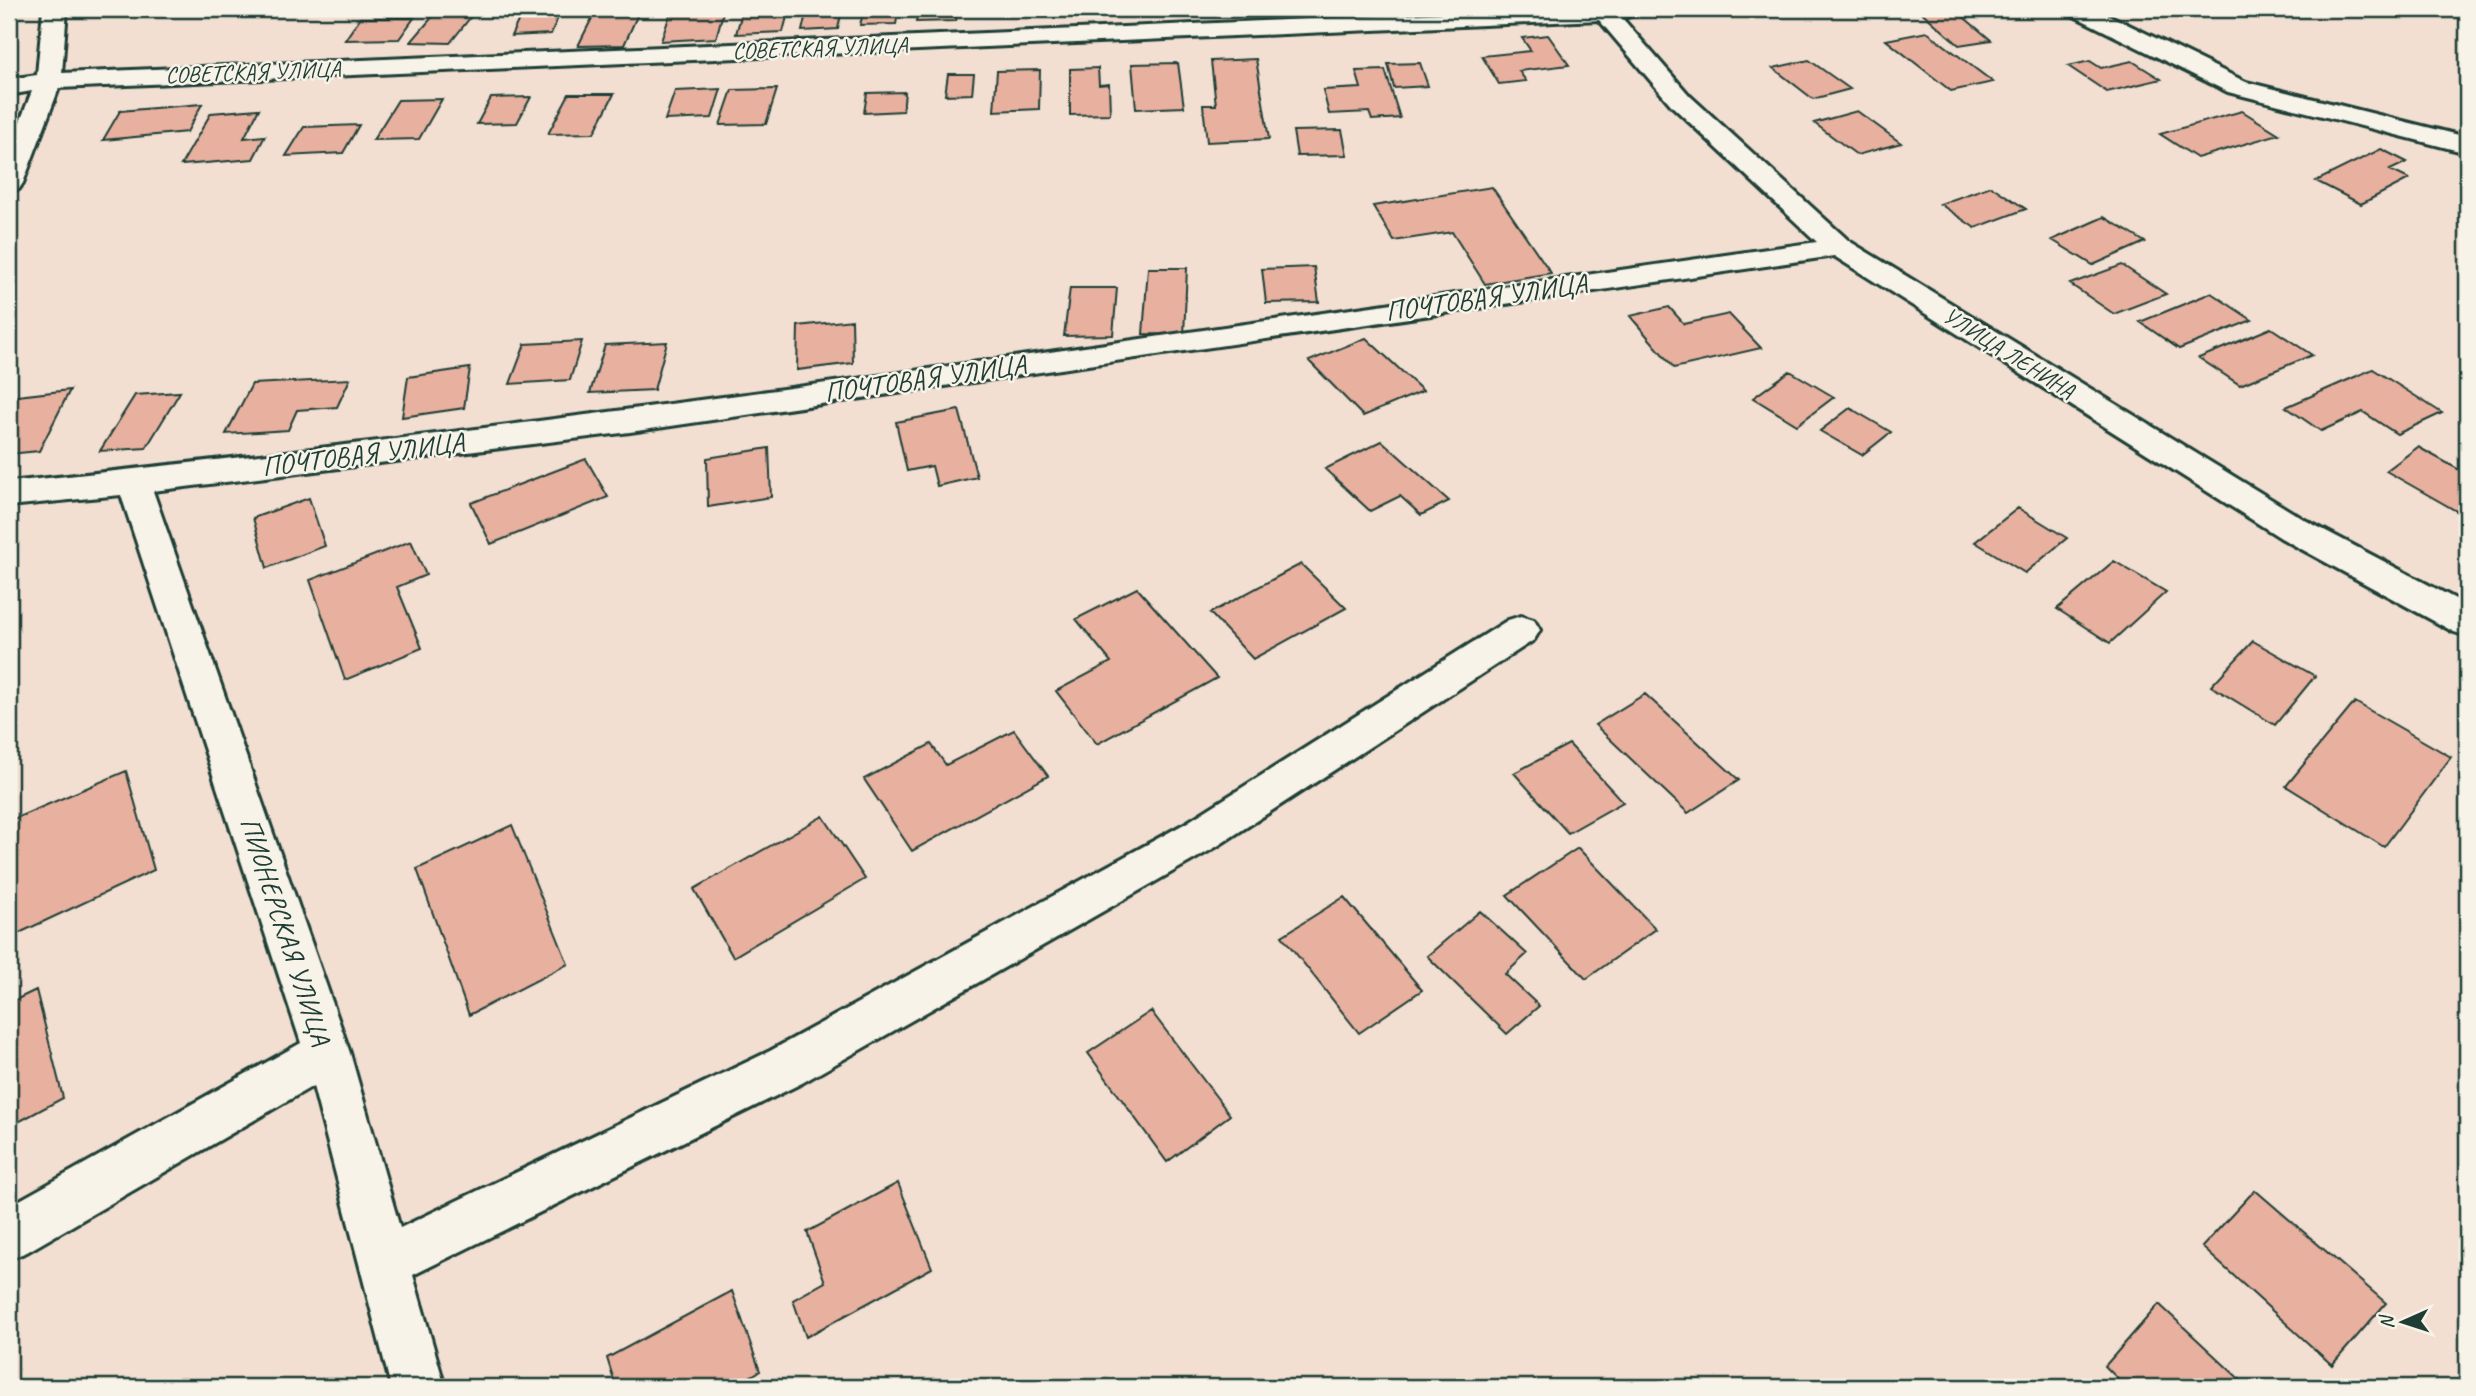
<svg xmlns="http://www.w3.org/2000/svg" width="2476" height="1396" viewBox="0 0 2476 1396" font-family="Caveat,sans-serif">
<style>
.building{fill:#e8b09f;stroke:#1f3d34;stroke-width:2}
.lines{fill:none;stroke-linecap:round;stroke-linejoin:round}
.minor-casing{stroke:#1f3d34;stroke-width:6}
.minor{fill:#f7f3e8;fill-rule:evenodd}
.labels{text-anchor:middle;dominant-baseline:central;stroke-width:5;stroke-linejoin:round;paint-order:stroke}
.far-street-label{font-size:23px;fill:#1f3d34;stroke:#f7f3e8}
.street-label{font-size:28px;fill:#1f3d34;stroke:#f7f3e8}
</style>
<rect width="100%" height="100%" fill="#f2dfd2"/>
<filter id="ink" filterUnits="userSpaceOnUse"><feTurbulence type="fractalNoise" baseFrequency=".0143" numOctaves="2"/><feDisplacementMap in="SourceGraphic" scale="14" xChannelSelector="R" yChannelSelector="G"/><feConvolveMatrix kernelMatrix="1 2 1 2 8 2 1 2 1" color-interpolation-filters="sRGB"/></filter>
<g filter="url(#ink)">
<path class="building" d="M 439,9 L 477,9 L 450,43 L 411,42 Z
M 672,9 L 724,9 L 716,38 L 661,41 Z
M 743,9 L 789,9 L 783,32 L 736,34 Z
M 807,9 L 842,9 L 838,29 L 802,31 Z
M 864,9 L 899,9 L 896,24 L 860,25 Z
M 918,9 L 958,9 L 956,21 L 916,22 Z
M 1918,9 L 1954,9 L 1991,40 L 1959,45 Z
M 638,14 L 624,45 L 578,46 L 593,16 Z
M 559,15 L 551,34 L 511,36 L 520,17 Z
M 360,18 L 414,18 L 399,39 L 345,40 Z
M 1927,32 L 1993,82 L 1951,91 L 1886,40 Z
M 1548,35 L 1569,65 L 1519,71 L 1526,81 L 1499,84 L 1482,56 L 1531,51 L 1522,38 Z
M 1256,59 L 1269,139 L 1207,142 L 1203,105 L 1216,105 L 1211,61 Z
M 1809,60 L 1850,89 L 1813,99 L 1773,68 Z
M 2090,61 L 2101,68 L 2132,61 L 2161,79 L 2107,92 L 2068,66 Z
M 1178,63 L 1184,107 L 1136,109 L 1132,64 Z
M 1420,63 L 1428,86 L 1394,88 L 1388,64 Z
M 1098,68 L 1099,85 L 1109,84 L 1110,114 L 1070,115 L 1070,69 Z
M 1040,70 L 1039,109 L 994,111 L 997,71 Z
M 1385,70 L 1400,118 L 1372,120 L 1369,112 L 1329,114 L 1323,90 L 1361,88 L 1356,71 Z
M 948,74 L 974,74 L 972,94 L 945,95 Z
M 721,89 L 712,118 L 665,120 L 675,91 Z
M 777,89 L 766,124 L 720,125 L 732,90 Z
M 905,92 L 903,111 L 864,113 L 867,93 Z
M 569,94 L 614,94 L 594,133 L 548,134 Z
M 531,97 L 517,123 L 477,124 L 491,98 Z
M 442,99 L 419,139 L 373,140 L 398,100 Z
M 202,104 L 187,132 L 103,140 L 120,111 Z
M 259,109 L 244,138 L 265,136 L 253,159 L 181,165 L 211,113 Z
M 1857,111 L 1901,143 L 1857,155 L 1814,123 Z
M 2242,111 L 2279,134 L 2197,158 L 2160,134 Z
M 359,125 L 343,153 L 286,156 L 304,127 Z
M 1342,130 L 1347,155 L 1297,156 L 1293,131 Z
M 2381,149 L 2407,162 L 2390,170 L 2409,179 L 2361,204 L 2316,181 Z
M 1991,186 L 2026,209 L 1975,228 L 1940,204 Z
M 1492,187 L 1551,273 L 1485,284 L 1452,232 L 1394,241 L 1373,206 Z
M 2104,217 L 2145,242 L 2093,265 L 2052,240 Z
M 2122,265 L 2166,294 L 2114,314 L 2070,284 Z
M 1314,267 L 1319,302 L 1266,303 L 1262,269 Z
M 1148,268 L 1187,268 L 1184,335 L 1143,334 Z
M 1070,288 L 1117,288 L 1113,335 L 1064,336 Z
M 2211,293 L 2252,320 L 2179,349 L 2140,322 Z
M 1669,307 L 1684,324 L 1729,314 L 1761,348 L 1674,368 L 1630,316 Z
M 852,320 L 853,363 L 797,370 L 798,326 Z
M 2271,328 L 2312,355 L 2240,385 L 2199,358 Z
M 1366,338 L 1423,391 L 1363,416 L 1309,361 Z
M 582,341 L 570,380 L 510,384 L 525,344 Z
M 667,342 L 654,390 L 590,393 L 605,345 Z
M 470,368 L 464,408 L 402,417 L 408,377 Z
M 2373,369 L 2442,413 L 2397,434 L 2363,412 L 2321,431 L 2286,407 Z
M 1790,371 L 1834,397 L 1797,425 L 1753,398 Z
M 350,379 L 337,407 L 297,410 L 288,430 L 226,434 L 252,384 Z
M 70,390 L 39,451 L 9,454 L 9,397 Z
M 180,392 L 146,448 L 100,451 L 135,395 Z
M 1850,408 L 1891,432 L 1862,455 L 1820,431 Z
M 959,410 L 977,477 L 937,486 L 932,466 L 907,471 L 896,422 Z
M 1382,441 L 1449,501 L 1421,515 L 1400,496 L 1370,511 L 1325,469 Z
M 2418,447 L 2467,474 L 2467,517 L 2386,471 Z
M 769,448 L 771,497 L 708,507 L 707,458 Z
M 586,459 L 608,497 L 491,544 L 471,503 Z
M 309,498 L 325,546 L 267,568 L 253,518 Z
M 2018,508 L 2067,538 L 2025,573 L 1975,542 Z
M 411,541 L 426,575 L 397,587 L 422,648 L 345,680 L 310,580 Z
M 2114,561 L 2166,592 L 2110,643 L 2057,609 Z
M 1301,564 L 1346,608 L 1253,659 L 1210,613 Z
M 1137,588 L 1217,678 L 1097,744 L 1056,691 L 1111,662 L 1076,619 Z
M 2253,641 L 2315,676 L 2275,725 L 2211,686 Z
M 1645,694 L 1739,780 L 1688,813 L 1595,725 Z
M 2355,702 L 2451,757 L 2384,847 L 2286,786 Z
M 1014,730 L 1048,776 L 912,851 L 864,779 L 931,744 L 946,765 Z
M 1569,744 L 1623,802 L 1568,833 L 1514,773 Z
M 126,771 L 154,870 L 17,934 L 9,893 L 9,821 Z
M 823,816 L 865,879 L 733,957 L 694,889 Z
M 512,825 L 568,964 L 469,1015 L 417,869 Z
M 1578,848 L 1656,929 L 1586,979 L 1507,895 Z
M 1344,897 L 1422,990 L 1359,1033 L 1282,936 Z
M 1480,911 L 1527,954 L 1505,974 L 1539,1006 L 1507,1034 L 1427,956 Z
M 36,990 L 63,1098 L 9,1127 L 9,1003 Z
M 1151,1011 L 1230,1115 L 1167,1162 L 1088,1053 Z
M 898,1183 L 932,1268 L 806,1337 L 793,1300 L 825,1282 L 807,1232 Z
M 2255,1190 L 2386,1303 L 2332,1365 L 2202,1247 Z
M 732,1291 L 760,1371 L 732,1387 L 616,1387 L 607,1358 Z
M 2159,1304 L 2248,1387 L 2126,1387 L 2105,1366 Z"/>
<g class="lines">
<defs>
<path id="minor" d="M 43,9 L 67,9 L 62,73 L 1540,9 L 1643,9 L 1639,14 L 1622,18 L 1690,96 L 1849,241 L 2305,520 L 2467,605 L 2467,636 L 2454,632 L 2281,538 L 1834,256 L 630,432 L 153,491 L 350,1053 L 400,1228 L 770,1051 L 1186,823 L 1508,620 L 1521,616 L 1534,620 L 1540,630 L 1534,640 L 1216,847 L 802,1083 L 413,1275 L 445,1387 L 391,1387 L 313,1086 L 27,1252 L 9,1259 L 9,1206 L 301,1043 L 121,495 L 9,506 L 9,482 C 614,421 1215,327 1817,242 L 1672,106 L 1599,20 L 59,88 L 23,183 L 19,189 L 9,191 L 9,150 L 32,91 L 9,95 L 9,79 L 37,75 Z
M 2066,9 L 2096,9 L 2246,82 L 2467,137 L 2467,153 L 2228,92 L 2070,14 Z"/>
</defs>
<use href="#minor" class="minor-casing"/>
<use href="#minor" class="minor"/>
</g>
</g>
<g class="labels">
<g class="far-street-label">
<text transform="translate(820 48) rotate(-2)">СОВЕТСКАЯ УЛИЦА</text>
<text transform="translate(253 72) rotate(-2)">СОВЕТСКАЯ УЛИЦА</text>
<text transform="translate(2009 353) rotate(32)">УЛИЦА ЛЕНИНА</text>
</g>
<g class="street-label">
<text transform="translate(1486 297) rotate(-8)">ПОЧТОВАЯ УЛИЦА</text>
<text transform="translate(925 378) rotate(-8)">ПОЧТОВАЯ УЛИЦА</text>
<text transform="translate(363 454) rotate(-7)">ПОЧТОВАЯ УЛИЦА</text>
<text transform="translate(286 931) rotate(72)">ПИОНЕРСКАЯ УЛИЦА</text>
</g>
</g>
<rect width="2476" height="1396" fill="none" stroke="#f7f3e8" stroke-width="35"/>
<rect x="18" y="18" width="2441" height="1361" fill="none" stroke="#1f3d34" stroke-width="2.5" filter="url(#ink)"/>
<g transform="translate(2403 1322) rotate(267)" stroke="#f7f3e8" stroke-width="5" paint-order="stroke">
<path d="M0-5L12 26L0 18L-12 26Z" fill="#1f3d34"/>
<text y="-10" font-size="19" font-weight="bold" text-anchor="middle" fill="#1f3d34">N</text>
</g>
</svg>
